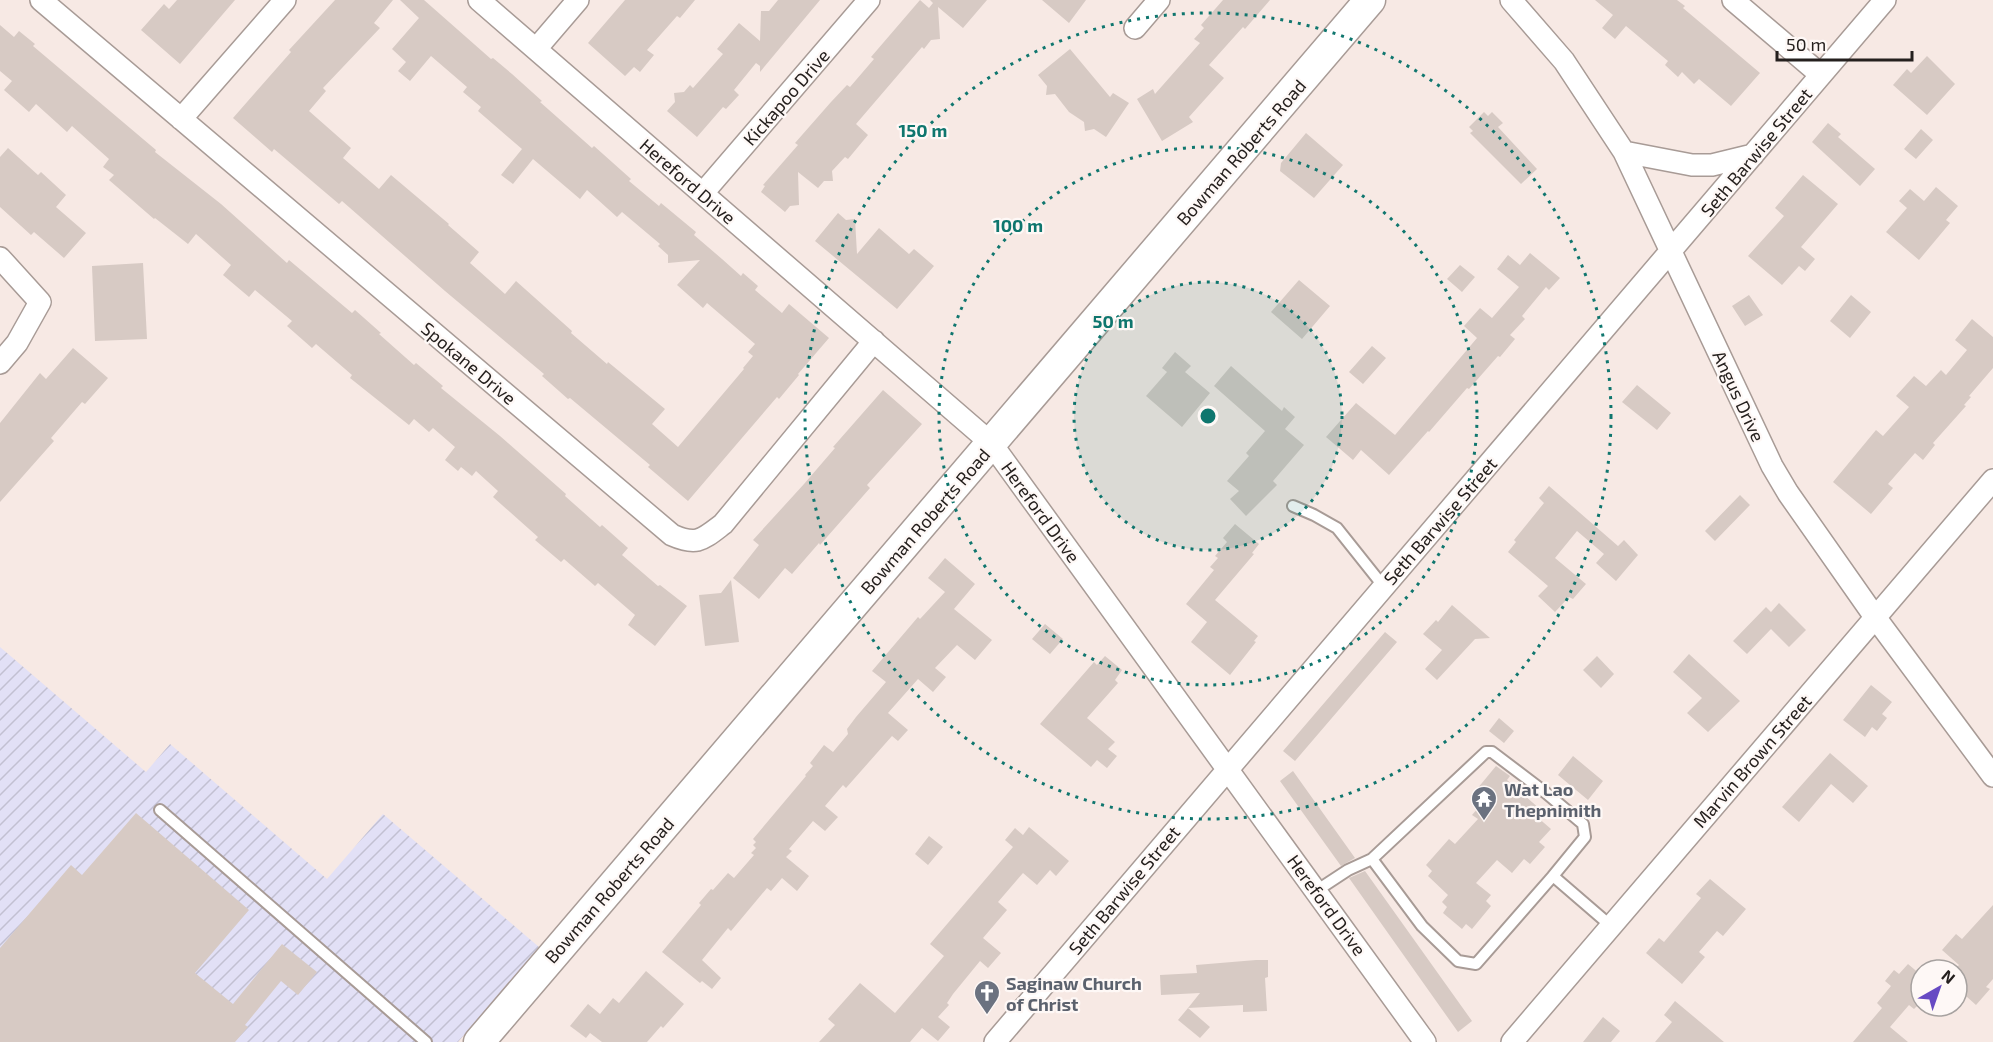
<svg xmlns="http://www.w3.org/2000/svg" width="1993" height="1042" viewBox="0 0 1993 1042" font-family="'Exo 2',sans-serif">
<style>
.industrial{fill:url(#industrial-furrows)}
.building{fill:#d7cac4}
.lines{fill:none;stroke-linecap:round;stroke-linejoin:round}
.lane-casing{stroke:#a89b96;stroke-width:14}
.street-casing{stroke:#a89b96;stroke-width:24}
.secondary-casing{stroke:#a89b96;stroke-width:33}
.lane{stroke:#fff;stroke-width:10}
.street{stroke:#fff;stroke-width:21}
.secondary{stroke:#fff;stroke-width:30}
.ring{fill:none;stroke:#0f766e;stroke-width:3;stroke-dasharray:3 6}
.labels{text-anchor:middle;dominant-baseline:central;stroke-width:4.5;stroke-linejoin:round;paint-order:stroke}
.street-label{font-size:18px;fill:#25201e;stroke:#fef8f6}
.worship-label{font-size:18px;font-weight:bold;fill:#5b616d;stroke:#fef8f6;text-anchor:start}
.centre{fill:#0f766e;stroke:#fef8f6;stroke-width:3}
.ring-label{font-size:18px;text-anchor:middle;font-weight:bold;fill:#0f766e;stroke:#fef8f6;stroke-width:4.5;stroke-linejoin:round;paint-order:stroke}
</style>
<defs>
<pattern id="industrial-furrows" width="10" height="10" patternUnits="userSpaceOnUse" patternTransform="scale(1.5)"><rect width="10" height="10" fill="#e2e0f6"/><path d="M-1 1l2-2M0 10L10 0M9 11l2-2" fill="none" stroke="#c2c0d2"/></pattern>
</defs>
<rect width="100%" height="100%" fill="#f7e9e4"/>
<path class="industrial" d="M 0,647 L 146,772 L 170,744 L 327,879 L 383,814 L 539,947 L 458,1042 L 0,1042 Z"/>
<path class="building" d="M 177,0 L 235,0 L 180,64 L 141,30 L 164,4 L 169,9 Z
M 335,0 L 393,0 L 374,23 L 380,28 L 323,88 L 326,91 L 309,111 L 351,148 L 343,158 L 379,189 L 391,175 L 449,224 L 448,225 L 479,252 L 470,263 L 505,294 L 516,281 L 572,331 L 571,333 L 607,364 L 608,362 L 665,409 L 652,424 L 678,447 L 744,369 L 743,368 L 753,356 L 748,352 L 755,344 L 707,303 L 703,308 L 677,285 L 700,260 L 668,263 L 668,255 L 658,246 L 660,244 L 622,212 L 617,217 L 587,190 L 580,199 L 533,159 L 513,184 L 501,175 L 522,149 L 478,111 L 481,107 L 463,92 L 467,87 L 431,56 L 410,81 L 398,71 L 406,62 L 392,49 L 419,18 L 400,0 L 424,0 L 491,59 L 493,58 L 512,74 L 542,101 L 540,102 L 592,148 L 594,146 L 631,179 L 629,181 L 659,206 L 661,203 L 696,232 L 694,235 L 722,259 L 741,276 L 743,273 L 758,286 L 755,290 L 782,313 L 789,304 L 829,338 L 798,374 L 799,375 L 779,399 L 777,397 L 688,501 L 648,467 L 650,465 L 570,398 L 568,399 L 542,376 L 544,374 L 445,291 L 342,201 L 339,204 L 274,149 L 272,152 L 233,118 L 291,52 L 289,50 Z
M 625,0 L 695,0 L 680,18 L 677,16 L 647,50 L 654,55 L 640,72 L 634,67 L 625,76 L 588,43 Z
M 778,0 L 820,0 L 760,72 L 760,66 L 756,63 L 734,90 L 739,95 L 726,109 L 723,107 L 697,137 L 667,111 L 675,102 L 674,93 L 684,92 L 690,85 L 693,88 L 723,54 L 717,49 L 739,23 L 760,41 L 761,11 L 769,11 Z
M 920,0 L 929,8 L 933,3 L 930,0 L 987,0 L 963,28 L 938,7 L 940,39 L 931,40 L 924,49 L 922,47 L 856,124 L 868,135 L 848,159 L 845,157 L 832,171 L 833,181 L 824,181 L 818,188 L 798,172 L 799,205 L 790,206 L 785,212 L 761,192 L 765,186 L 763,185 L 798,145 L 795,143 L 831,102 L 847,85 L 850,87 L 874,59 L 871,57 Z
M 1042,0 L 1086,0 L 1069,23 Z
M 1223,0 L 1270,0 L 1245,29 L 1243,27 L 1209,65 L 1224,78 L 1189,117 L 1193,122 L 1162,141 L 1137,99 L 1153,89 L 1155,94 L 1200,43 L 1194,39 L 1204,28 L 1201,25 Z
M 1595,0 L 1677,0 L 1685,6 L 1683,8 L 1760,73 L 1731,106 L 1699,79 L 1694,84 L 1682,72 L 1678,77 L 1665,65 L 1668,61 L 1626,26 L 1615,39 L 1602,28 L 1613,15 Z
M 0,25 L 14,37 L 19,31 L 35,44 L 33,46 L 156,150 L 155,152 L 221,204 L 287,263 L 289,260 L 352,313 L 355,310 L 381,333 L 379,334 L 414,365 L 416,363 L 443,386 L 441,388 L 500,436 L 566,494 L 565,496 L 600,527 L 602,525 L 628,548 L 622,555 L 658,586 L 660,585 L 687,606 L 655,646 L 628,625 L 635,615 L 598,583 L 595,586 L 564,559 L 561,562 L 535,540 L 538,537 L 493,497 L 498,491 L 476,471 L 472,476 L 461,467 L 458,471 L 445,460 L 455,447 L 433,428 L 429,432 L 414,419 L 409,425 L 350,378 L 352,375 L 316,344 L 312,348 L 287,326 L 292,321 L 255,290 L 249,297 L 223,275 L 231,265 L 196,234 L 188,244 L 155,218 L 154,219 L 109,180 L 114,175 L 103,167 L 109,159 L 72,126 L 67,132 L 36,104 L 29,112 L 4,90 L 12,81 L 0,71 Z
M 1070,49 L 1110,97 L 1113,93 L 1129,103 L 1106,137 L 1094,129 L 1085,131 L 1084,122 L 1069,112 L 1055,94 L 1046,95 L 1047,86 L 1038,75 Z
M 1927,56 L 1955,84 L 1927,115 L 1893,85 L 1907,69 L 1911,73 Z
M 1484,112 L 1488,116 L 1492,112 L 1503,123 L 1498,127 L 1537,169 L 1521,184 L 1470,133 L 1473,131 L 1469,127 Z
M 1828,123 L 1841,134 L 1838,137 L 1875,169 L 1860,186 L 1812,142 Z
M 1921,129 L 1933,140 L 1916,159 L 1904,149 Z
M 1306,133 L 1343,165 L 1314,198 L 1280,171 L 1281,163 Z
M 8,148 L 38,175 L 41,172 L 66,195 L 56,207 L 86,233 L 64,258 L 34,232 L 31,235 L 0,207 L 0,157 Z
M 1803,175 L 1838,204 L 1801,247 L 1815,259 L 1805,271 L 1799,266 L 1782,285 L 1748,256 L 1784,216 L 1775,208 Z
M 1936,187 L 1958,206 L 1946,220 L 1950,223 L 1919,260 L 1886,232 L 1907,208 L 1899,201 L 1910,189 L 1924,201 Z
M 838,213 L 846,220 L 855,219 L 857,254 L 879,228 L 909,254 L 914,249 L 934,266 L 897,309 L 815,241 Z
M 1530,253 L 1560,278 L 1549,290 L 1546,287 L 1522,316 L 1525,319 L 1510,335 L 1515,339 L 1500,357 L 1498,356 L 1469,389 L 1467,388 L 1429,432 L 1428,431 L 1389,475 L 1361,450 L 1353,460 L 1326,437 L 1356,403 L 1395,435 L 1477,338 L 1464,326 L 1480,308 L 1492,318 L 1519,287 L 1497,269 L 1508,255 L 1520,265 Z
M 143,263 L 147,339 L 95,341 L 92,266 Z
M 1460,265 L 1475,277 L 1462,292 L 1447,279 Z
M 1299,280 L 1330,306 L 1302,339 L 1271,312 Z
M 1749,295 L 1763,315 L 1745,326 L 1732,306 Z
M 1851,295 L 1871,312 L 1850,338 L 1830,321 Z
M 1972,319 L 1993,337 L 1993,368 L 1969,396 L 1971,397 L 1964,405 L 1966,406 L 1933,443 L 1935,445 L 1923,460 L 1915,453 L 1888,484 L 1893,488 L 1871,514 L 1833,482 L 1876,430 L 1883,436 L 1909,407 L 1896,396 L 1914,376 L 1926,386 L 1941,370 L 1946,375 L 1967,350 L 1955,340 Z
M 1372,346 L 1386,358 L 1363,384 L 1349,372 Z
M 73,348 L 108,378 L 85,404 L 82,402 L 51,438 L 54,441 L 0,502 L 0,423 L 40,373 L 46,379 Z
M 1175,352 L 1191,366 L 1185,372 L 1210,393 L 1182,427 L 1146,396 L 1167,372 L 1162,368 Z
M 1231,366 L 1282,411 L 1284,407 L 1295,417 L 1285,429 L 1304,445 L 1273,481 L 1277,485 L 1246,516 L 1230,499 L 1239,491 L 1227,481 L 1249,456 L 1246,453 L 1265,431 L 1214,386 Z
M 1637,385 L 1671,413 L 1657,430 L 1622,402 Z
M 883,390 L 922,424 L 867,485 L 870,488 L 820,545 L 819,543 L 792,574 L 785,568 L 759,599 L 733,578 L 759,545 L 753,540 L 804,484 L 835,448 L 833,447 Z
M 1549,486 L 1618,546 L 1624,540 L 1638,555 L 1616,581 L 1596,563 L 1604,554 L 1577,531 L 1555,558 L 1586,584 L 1573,599 L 1569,597 L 1555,612 L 1538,596 L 1548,586 L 1508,552 L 1516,542 L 1514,540 L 1544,503 L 1539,498 Z
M 1740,495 L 1750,505 L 1715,541 L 1705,531 Z
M 1235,524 L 1259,544 L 1252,553 L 1254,554 L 1215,600 L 1258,636 L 1254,641 L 1256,642 L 1230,675 L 1191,642 L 1207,622 L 1186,604 L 1214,570 L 1210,567 L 1218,558 L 1215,556 L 1227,542 L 1223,538 Z
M 945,558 L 975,584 L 954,609 L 992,640 L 975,660 L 957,645 L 935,668 L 946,677 L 933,692 L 918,679 L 888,713 L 908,730 L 898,741 L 892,736 L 846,788 L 843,785 L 825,806 L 838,817 L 825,831 L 813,821 L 789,849 L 792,851 L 786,857 L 809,876 L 797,891 L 782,878 L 771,891 L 767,888 L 731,931 L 728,928 L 702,960 L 721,978 L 712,989 L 702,981 L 700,983 L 662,952 L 701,905 L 699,903 L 711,889 L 713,890 L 728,873 L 734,878 L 754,855 L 751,853 L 756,848 L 753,845 L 756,842 L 753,839 L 806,776 L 805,775 L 813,766 L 810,763 L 824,745 L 833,752 L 848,734 L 847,729 L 856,717 L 886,682 L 872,671 L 918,617 L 920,619 L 945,592 L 928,578 Z
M 731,580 L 739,642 L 705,646 L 699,595 L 721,593 Z
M 1779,603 L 1806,630 L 1789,647 L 1771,629 L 1747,654 L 1733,641 L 1766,607 L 1771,612 Z
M 1452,605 L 1490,638 L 1475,639 L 1437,680 L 1425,669 L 1442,650 L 1423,634 L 1436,620 L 1438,622 Z
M 1045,624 L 1063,639 L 1050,654 L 1032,639 Z
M 1385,632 L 1397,642 L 1295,761 L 1283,751 Z
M 1689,654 L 1740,701 L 1708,732 L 1687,713 L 1702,698 L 1673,672 Z
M 1105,656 L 1122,670 L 1115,680 L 1118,683 L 1087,718 L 1115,742 L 1108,749 L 1117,756 L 1107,768 L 1097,760 L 1091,767 L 1040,724 L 1094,662 L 1097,665 Z
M 1597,656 L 1614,674 L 1601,688 L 1583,670 Z
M 1871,685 L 1892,702 L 1882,714 L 1887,718 L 1877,731 L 1872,727 L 1865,737 L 1843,720 Z
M 1499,718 L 1514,731 L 1504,743 L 1489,731 Z
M 1830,753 L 1868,786 L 1853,803 L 1831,784 L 1799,822 L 1782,807 Z
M 1573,756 L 1603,781 L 1588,800 L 1558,775 Z
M 1496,766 L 1510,776 L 1507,780 L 1541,810 L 1536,816 L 1551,829 L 1539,842 L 1545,847 L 1530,864 L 1524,859 L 1512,873 L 1497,860 L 1476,883 L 1491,895 L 1486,901 L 1491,906 L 1472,929 L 1466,924 L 1462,929 L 1443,913 L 1447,907 L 1442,902 L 1448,895 L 1428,876 L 1432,871 L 1426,865 L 1449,839 L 1455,844 L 1478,819 L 1472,815 L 1487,798 L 1477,789 Z
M 1293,771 L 1355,858 L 1341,866 L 1280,781 Z
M 136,813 L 249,910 L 195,973 L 233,1004 L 282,944 L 317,972 L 298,995 L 281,981 L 245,1025 L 248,1027 L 235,1042 L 0,1042 L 0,948 L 71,865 L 82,875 Z
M 1029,827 L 1069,861 L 1056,876 L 1050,870 L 1037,885 L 1023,873 L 998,902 L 1007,910 L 983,938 L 1001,953 L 988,968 L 980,961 L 953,994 L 947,1003 L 949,1005 L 938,1017 L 950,1027 L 938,1041 L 922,1028 L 910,1042 L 819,1042 L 835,1025 L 828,1019 L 860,983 L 895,1013 L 944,956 L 930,944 L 1013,847 L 1005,840 L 1015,828 L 1023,835 Z
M 929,836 L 943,847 L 928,865 L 915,854 Z
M 1365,871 L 1472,1021 L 1458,1032 L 1349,878 Z
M 1710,879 L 1746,909 L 1723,936 L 1717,931 L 1699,952 L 1705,957 L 1682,984 L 1646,953 L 1659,938 L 1664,942 L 1685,917 L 1701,898 L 1696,894 Z
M 1993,905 L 1993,979 L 1986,987 L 1990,989 L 1976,1005 L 1957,988 L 1957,967 L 1959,965 L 1942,950 L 1956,934 L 1962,939 Z
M 1256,960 L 1268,960 L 1268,977 L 1265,978 L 1267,1011 L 1243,1012 L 1243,1005 L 1188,1008 L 1200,993 L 1161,995 L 1160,975 L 1197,973 L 1196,965 Z
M 1908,964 L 1921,975 L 1921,1002 L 1914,1009 L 1909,1005 L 1890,1027 L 1908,1042 L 1853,1042 L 1882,1008 L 1877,1003 L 1891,986 L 1885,981 L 1894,970 L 1899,974 Z
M 646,971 L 684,1004 L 663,1028 L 661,1026 L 647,1042 L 602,1042 L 590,1033 L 586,1038 L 570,1026 L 588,1004 L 600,1014 L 613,998 L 619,1003 Z
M 1675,1001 L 1724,1042 L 1655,1042 L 1672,1022 L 1664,1015 Z
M 1188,1008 L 1210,1027 L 1200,1038 L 1178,1020 Z
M 1603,1017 L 1620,1031 L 1611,1042 L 1583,1042 Z"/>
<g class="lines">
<defs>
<path id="lane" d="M 1293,506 L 1314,515 L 1337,528 L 1384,587
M 160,810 L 426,1042
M 1372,859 L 1486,752 L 1492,752 L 1546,793 L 1583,824 L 1585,837 L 1553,876
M 1316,891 L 1348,870 L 1372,859 L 1422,926 L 1458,961 L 1476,964 L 1553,876 L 1611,926"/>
<path id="street" d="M 41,0 L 672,535 C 697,546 702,540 723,524 L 874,341
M 479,0 L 991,443 L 1425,1042
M 1511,0 L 1564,61 L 1624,152 L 1772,466 L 1788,493 L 1875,617 L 1993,776
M 1733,0 L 1821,75
M 1135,28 L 1159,0
M 536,49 L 578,0
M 181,119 L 285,0
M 1624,152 L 1692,165 L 1712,165 L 1753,155
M 703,193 L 869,0
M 0,258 L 40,302 L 17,343 L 0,363
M 995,1042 L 1885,0
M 1512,1042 L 1993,480"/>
<path id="secondary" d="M 479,1042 L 1370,0"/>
</defs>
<use href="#lane" class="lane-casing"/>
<use href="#street" class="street-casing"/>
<use href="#secondary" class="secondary-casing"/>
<use href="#lane" class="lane"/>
<use href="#street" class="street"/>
<use href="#secondary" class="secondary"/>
</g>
<circle cx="1208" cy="416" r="134" fill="#0f766e" fill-opacity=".12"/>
<g class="ring">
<circle cx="1208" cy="416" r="134"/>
<circle cx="1208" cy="416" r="269"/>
<circle cx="1208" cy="416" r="403"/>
</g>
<defs>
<symbol id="temple-pin" viewBox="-11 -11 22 30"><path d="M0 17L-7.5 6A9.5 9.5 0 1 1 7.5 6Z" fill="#6b7280" stroke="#fef8f6"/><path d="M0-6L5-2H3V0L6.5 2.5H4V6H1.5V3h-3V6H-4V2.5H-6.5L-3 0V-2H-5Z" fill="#fff"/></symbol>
<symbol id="church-pin" viewBox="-11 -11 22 30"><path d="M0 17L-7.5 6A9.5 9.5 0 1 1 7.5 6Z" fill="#6b7280" stroke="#fef8f6"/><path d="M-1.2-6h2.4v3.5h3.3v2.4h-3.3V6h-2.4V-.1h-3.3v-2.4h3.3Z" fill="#fff"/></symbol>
</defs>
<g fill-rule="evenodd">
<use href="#temple-pin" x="1469" y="784" width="30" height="40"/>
<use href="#church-pin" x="972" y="978" width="30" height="40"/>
</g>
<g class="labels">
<g class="street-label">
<text transform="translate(786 97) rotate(-49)">Kickapoo Drive</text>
<text transform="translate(1241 152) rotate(-49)">Bowman Roberts Road</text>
<text transform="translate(1756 152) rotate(-50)">Seth Barwise Street</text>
<text transform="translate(688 181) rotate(41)">Hereford Drive</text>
<text transform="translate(469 363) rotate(40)">Spokane Drive</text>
<text transform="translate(1739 396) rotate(65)">Angus Drive</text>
<text transform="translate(1041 512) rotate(54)">Hereford Drive</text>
<text transform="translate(925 521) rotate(-49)">Bowman Roberts Road</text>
<text transform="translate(1440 521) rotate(-49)">Seth Barwise Street</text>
<text transform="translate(1752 761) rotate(-49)">Marvin Brown Street</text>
<text transform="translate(609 890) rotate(-49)">Bowman Roberts Road</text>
<text transform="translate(1124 890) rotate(-50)">Seth Barwise Street</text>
<text transform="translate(1327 905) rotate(54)">Hereford Drive</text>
</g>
<g class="worship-label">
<text x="1504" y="789">Wat Lao<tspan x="1504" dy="21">Thepnimith</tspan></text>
<text x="1006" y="983">Saginaw Church<tspan x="1006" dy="21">of Christ</tspan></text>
</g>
</g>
<circle cx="1208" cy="416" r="9" class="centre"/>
<g class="ring-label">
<text x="923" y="137">150 m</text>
<text x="1018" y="232">100 m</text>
<text x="1113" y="328">50 m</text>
</g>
<g transform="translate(1939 988) rotate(40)"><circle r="28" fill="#fef8f6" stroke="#a7a2a0" stroke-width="1.5"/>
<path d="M0-4.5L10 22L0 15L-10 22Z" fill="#674ac3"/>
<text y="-9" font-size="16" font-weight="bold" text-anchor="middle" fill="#25201e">N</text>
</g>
<path d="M1777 51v9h135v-9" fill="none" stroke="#25201e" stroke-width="3"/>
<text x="1786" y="51" font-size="18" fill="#25201e" stroke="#fef8f6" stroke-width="4.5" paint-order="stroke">50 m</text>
</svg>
